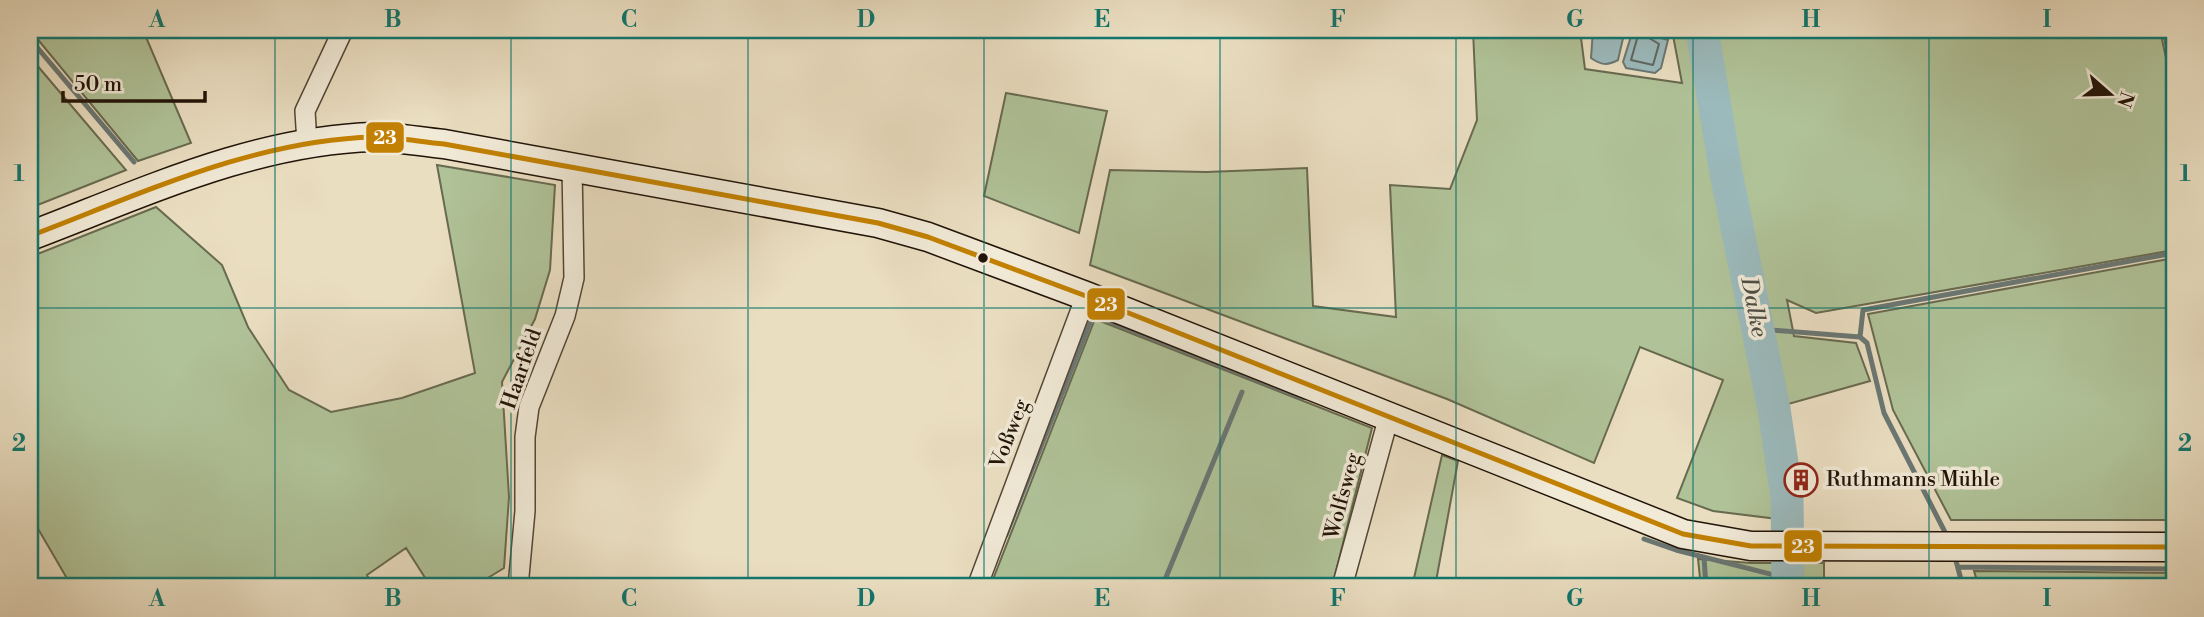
<svg xmlns="http://www.w3.org/2000/svg" width="2204" height="617" viewBox="0 0 2204 617" font-family="'Libre Bodoni',serif">
<style>
.green{fill:#b0c298;stroke:#686a50;stroke-width:2}
.water{fill:#9bbabc;stroke:#6a7774;stroke-width:2}
.lines{fill:none;stroke-linecap:round;stroke-linejoin:round}
.shore{stroke:#5e6662;stroke-width:2}
.stream{stroke:#6a7774;stroke-width:5}
.river{stroke:#9bbabc;stroke-width:33}
.street-casing{stroke:#534636;stroke-width:22}
.secondary-casing{stroke:#211307;stroke-width:31}
.street{stroke:#f1ead7;stroke-width:19}
.secondary{stroke:#f1ead7;stroke-width:28}
.bus-1-casing{stroke:#f1ead7;stroke-width:10}
.bus-1{stroke:#c28102;stroke-width:5}
.grid{fill:none;stroke:#0f766e;stroke-width:2;stroke-opacity:0.55}
.bus-dot{fill:#211307;stroke:#f1ead7;stroke-width:2.5}
.labels{text-anchor:middle;dominant-baseline:central;stroke-width:7;stroke-linejoin:round;paint-order:stroke}
.street-label{font-size:21px;fill:#211307;stroke:#f1ead7}
.poi-label{font-size:21px;fill:#211307;stroke:#f1ead7;text-anchor:start}
.water-label{font-size:23px;font-style:italic;fill:#4c4d46;stroke:#f1ead7}
.line-badge{stroke:#f1ead7;stroke-width:2.5}
.badge-label{font-size:19px;text-anchor:middle;font-weight:bold;fill:#fff}
.neatline{fill:none;stroke:#0f766e;stroke-width:2.5}
.grid-label{font-size:23px;text-anchor:middle;font-weight:bold;fill:#0f766e}
</style>
<rect width="100%" height="100%" fill="#eadec1"/>
<filter id="stains"><feTurbulence type="fractalNoise" baseFrequency=".00286" numOctaves="4"/><feColorMatrix values="0 0 0 0 .2 0 0 0 0 .09 0 0 0 0 .02 0 0 0 .5 -.17"/></filter>
<radialGradient id="worn" r=".72"><stop offset=".6" stop-color="#630" stop-opacity="0"/><stop offset="1" stop-color="#630" stop-opacity=".3"/></radialGradient>
<path class="green" d="M 30,30 L 143,30 L 191,143 L 138,161 Z
M 1473,30 L 1580,30 L 1585,69 L 1682,83 L 1672,30 L 2160,30 L 2174,95 L 2174,250 L 1816,313 L 1787,300 L 1794,336 L 1856,343 L 1870,381 L 1788,404 L 1775,447 L 1778,519 L 1713,511 L 1677,498 L 1723,380 L 1640,347 L 1594,463 L 1447,399 L 1090,265 L 1110,170 L 1206,172 L 1307,168 L 1313,306 L 1396,317 L 1390,185 L 1450,189 L 1477,120 Z
M 30,57 L 126,170 L 30,208 Z
M 1006,93 L 1107,111 L 1079,233 L 984,196 Z
M 437,165 L 555,185 L 550,270 L 535,319 L 502,382 L 509,497 L 504,568 L 473,587 L 431,587 L 406,548 L 367,575 L 373,587 L 72,587 L 30,515 L 30,257 L 156,207 L 222,265 L 248,327 L 289,390 L 331,412 L 402,398 L 475,373 Z
M 2174,258 L 2174,520 L 1951,520 L 1893,410 L 1868,314 Z
M 1095,319 L 1372,428 L 1332,587 L 990,587 Z
M 1442,455 L 1458,461 L 1435,587 L 1412,587 Z
M 1698,559 L 1751,563 L 1824,563 L 1824,579 L 1815,587 L 1701,587 Z
M 1974,571 L 2174,573 L 2174,587 L 1979,587 Z"/>
<path class="water" d="M 1593,30 L 1622,30 L 1624,34 L 1618,60 C 1607,66 1601,65 1591,58 Z
M 1633,30 L 1668,40 L 1661,68 L 1655,73 L 1626,68 L 1623,62 Z"/>
<g class="lines">
<path class="shore" d="M 1639,32 L 1659,44 L 1653,65 L 1631,60 Z"/>
<path class="stream" d="M 2164,30 L 2174,81
M 30,39 L 134,162
M 1759,329 L 1860,337 L 1867,343 L 1884,413 L 1948,538
M 1860,337 L 1863,310 L 2174,253
M 1006,535 L 1093,315 L 1303,398
M 1644,539 L 1676,550 L 1790,579
M 1704,557 L 1706,587
M 1955,557 L 1963,587
M 1958,567 L 2174,569
M 1162,587 L 1242,392"/>
<path class="river" d="M 1702,30 L 1726,173 L 1774,409 L 1787,497 L 1788,587"/>
<defs>
<path id="street" d="M 307,143 L 305,111 L 343,30
M 518,587 L 525,511 L 525,437 L 529,407 L 565,316 L 574,278 L 572,166
M 977,587 L 1086,296
M 1342,587 L 1389,416"/>
<path id="secondary" d="M 30,236 C 141,194 254,140 374,137 C 397,137 421,142 444,144 L 878,223 L 928,237 L 1086,296 L 1683,534 L 1751,546 L 2174,547"/>
</defs>
<use href="#street" class="street-casing"/>
<use href="#secondary" class="secondary-casing"/>
<use href="#street" class="street"/>
<use href="#secondary" class="secondary"/>
<defs>
<path id="bus-1" d="M 30,236 C 141,194 254,140 374,137 C 397,137 421,142 444,144 L 878,223 L 928,237 L 1086,296 L 1683,534 L 1751,546 L 2174,547"/>
</defs>
<use href="#bus-1" class="bus-1-casing"/>
<use href="#bus-1" class="bus-1"/>
</g>
<path class="grid" d="M 275,30 L 275,587M 511,30 L 511,587M 748,30 L 748,587M 984,30 L 984,587M 1220,30 L 1220,587M 1456,30 L 1456,587M 1693,30 L 1693,587M 1929,30 L 1929,587M 30,308 L 2174,308"/>
<defs>
<symbol id="building-ring" viewBox="-11 -11 22 22"><circle r="9.5" fill="#f1ead7" stroke="#8f2418" stroke-width="1.5"/><path d="M-4-6H4V6H1V3H-1V6H-4ZM-2.5-4.3h1.7v1.8h-1.7ZM.8-4.3h1.7v1.8H.8ZM-2.5-1h1.7V.8h-1.7ZM.8-1h1.7V.8H.8Z" fill="#8f2418"/></symbol>
</defs>
<g fill-rule="evenodd">
<use href="#building-ring" x="1782" y="461" width="38" height="38"/>
</g>
<circle class="bus-dot" cx="983" cy="258" r="6"/>
<g class="labels">
<g class="street-label">
<text transform="translate(522 369) rotate(-71)">Haarfeld</text>
<text transform="translate(1010 434) rotate(-69)">Voßweg</text>
<text transform="translate(1343 496) rotate(-75)">Wolfsweg</text>
</g>
<g class="poi-label">
<text x="1826" y="480">Ruthmanns Mühle</text>
</g>
<g class="water-label">
<text transform="translate(1754 307) rotate(79)">Dalke</text>
</g>
</g>
<g class="line-badge">
<rect x="365" y="121" width="40" height="33" rx="7" fill="#c28102"/>
<rect x="1086" y="287" width="40" height="34" rx="7" fill="#c28102"/>
<rect x="1783" y="529" width="40" height="34" rx="7" fill="#c28102"/>
</g>
<g class="badge-label">
<text x="385" y="144">23</text>
<text x="1106" y="311">23</text>
<text x="1803" y="553">23</text>
</g>
<rect width="2204" height="617" fill="none" stroke="#eadec1" stroke-width="77"/>
<g transform="translate(2110 94) rotate(110)" stroke="#f1ead7" stroke-width="5" paint-order="stroke">
<path d="M0-5L12 26L0 18L-12 26Z" fill="#211307"/>
<text y="-10" font-size="19" font-weight="bold" text-anchor="middle" fill="#211307">N</text>
</g>
<path d="M63 91v10h142v-10" fill="none" stroke="#211307" stroke-width="3.5"/>
<text x="74" y="91" font-size="21" fill="#211307" stroke="#f1ead7" stroke-width="5" paint-order="stroke">50 m</text>
<rect x="38" y="38" width="2128" height="540" class="neatline"/>
<g class="grid-label">
<text x="157" y="27">A</text>
<text x="393" y="27">B</text>
<text x="629" y="27">C</text>
<text x="866" y="27">D</text>
<text x="1102" y="27">E</text>
<text x="1338" y="27">F</text>
<text x="1575" y="27">G</text>
<text x="1811" y="27">H</text>
<text x="2047" y="27">I</text>
<text x="19" y="181">1</text>
<text x="2185" y="181">1</text>
<text x="19" y="451">2</text>
<text x="2185" y="451">2</text>
<text x="157" y="606">A</text>
<text x="393" y="606">B</text>
<text x="629" y="606">C</text>
<text x="866" y="606">D</text>
<text x="1102" y="606">E</text>
<text x="1338" y="606">F</text>
<text x="1575" y="606">G</text>
<text x="1811" y="606">H</text>
<text x="2047" y="606">I</text>
</g>
<rect width="100%" height="100%" filter="url(#stains)"/>
<rect width="100%" height="100%" fill="url(#worn)"/>
</svg>
